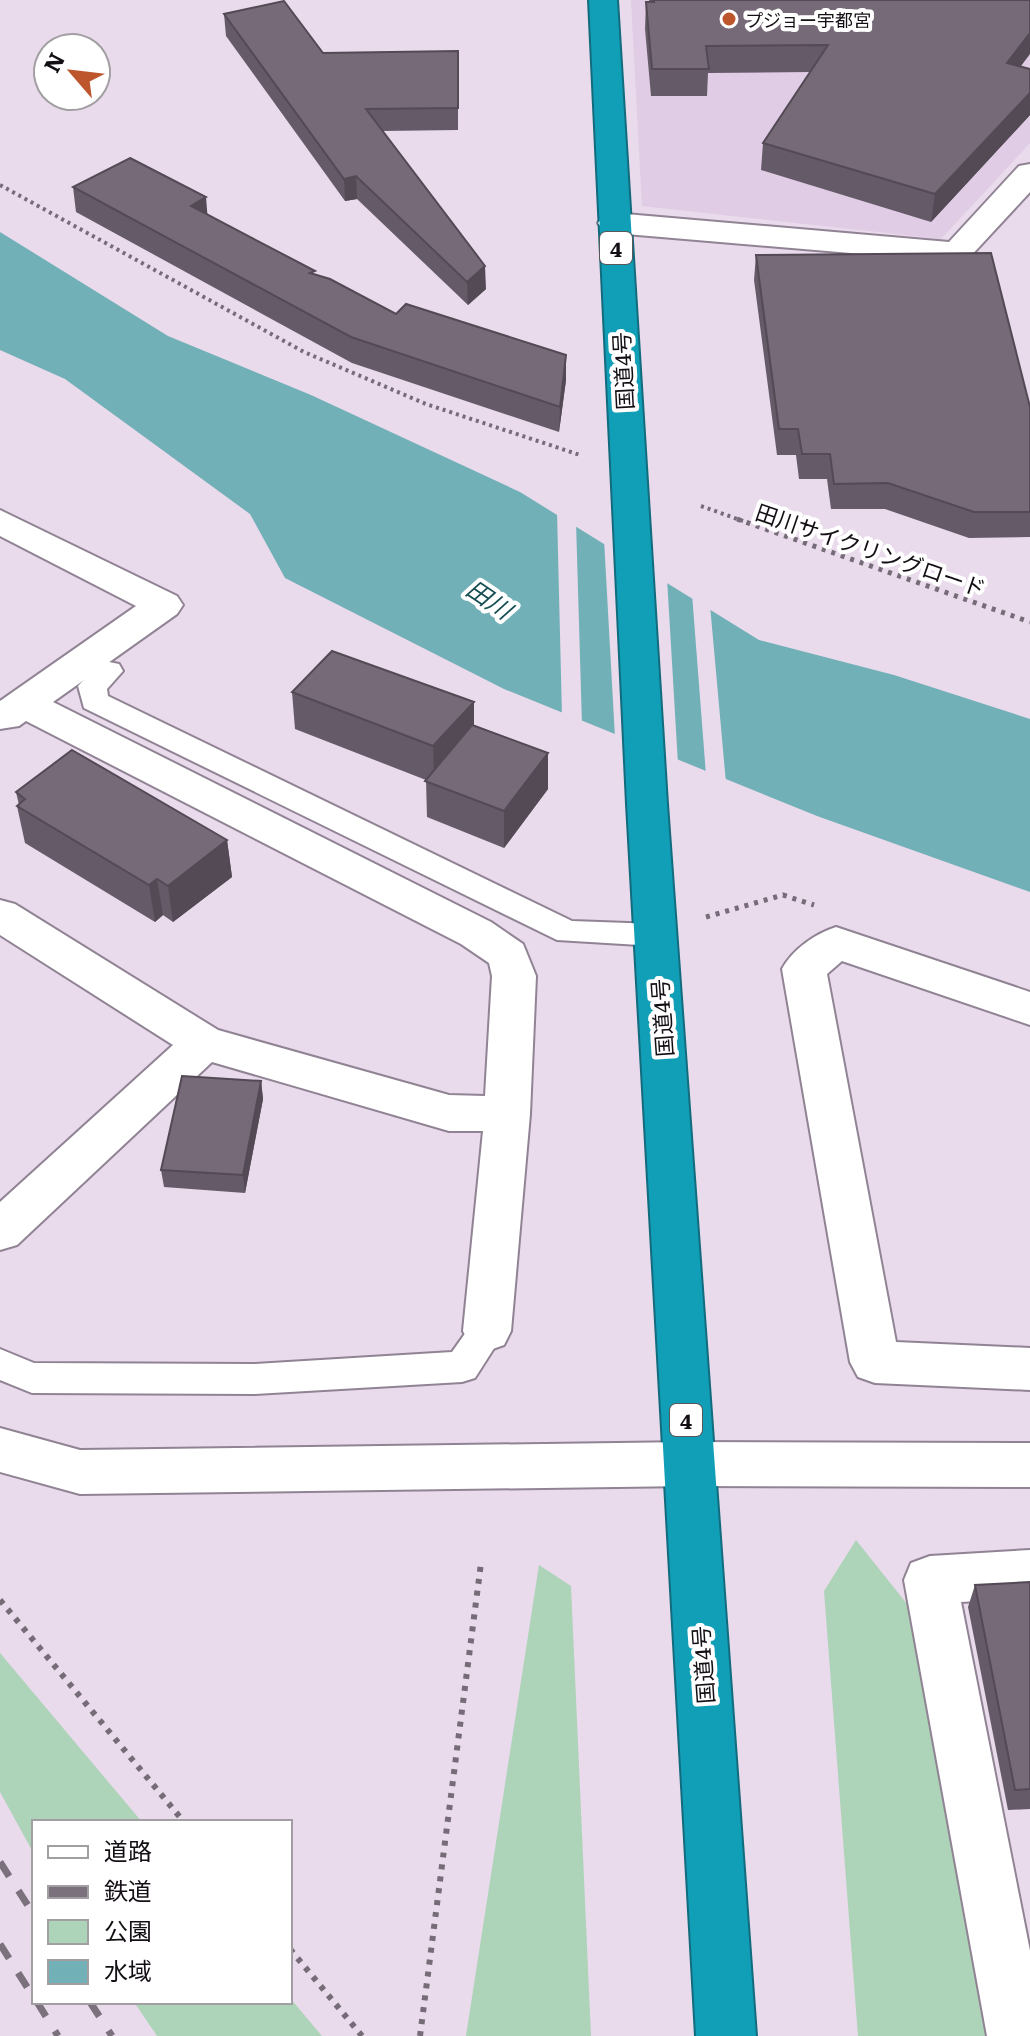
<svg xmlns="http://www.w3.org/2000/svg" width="1030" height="2036" viewBox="0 0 1030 2036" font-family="Literata,'Noto Sans JP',serif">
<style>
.built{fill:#e0cce4}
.green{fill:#add3b8}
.water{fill:#72b0b7}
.pier{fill:#e9daec}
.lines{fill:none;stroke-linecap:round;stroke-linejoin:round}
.lane-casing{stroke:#908393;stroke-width:4}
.street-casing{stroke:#908393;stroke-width:4}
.highway-casing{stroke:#126c7e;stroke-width:4}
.path-far2{stroke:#766c78;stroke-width:4;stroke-dasharray:3 4;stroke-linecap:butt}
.path-far1{stroke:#766c78;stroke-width:5;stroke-dasharray:4 6;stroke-linecap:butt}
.path{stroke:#766c78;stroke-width:6;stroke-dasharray:5 7;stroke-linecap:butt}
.lane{fill:#fff;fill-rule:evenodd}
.street{fill:#fff;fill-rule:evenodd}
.highway{fill:#119eb7;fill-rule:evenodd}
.rail{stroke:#7b717d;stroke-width:7;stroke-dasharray:17 17;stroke-linecap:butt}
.wall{fill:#655b68}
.shaded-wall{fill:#534a55}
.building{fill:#766a79;stroke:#534a55;stroke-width:2}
.poi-dot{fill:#bd552d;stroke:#fff;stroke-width:3}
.labels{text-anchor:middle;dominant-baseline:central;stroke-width:8;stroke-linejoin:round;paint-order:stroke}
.far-poi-label{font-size:18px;fill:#140f15;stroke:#fff;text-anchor:start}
.shield{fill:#fff;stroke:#5a575b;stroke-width:2}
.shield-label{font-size:20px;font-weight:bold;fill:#140f15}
.street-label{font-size:22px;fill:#140f15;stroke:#fff}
.water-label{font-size:24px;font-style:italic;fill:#164e54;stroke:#fff}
</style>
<rect width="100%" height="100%" fill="#e9daec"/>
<path class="built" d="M 631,0 L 1030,0 L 1030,143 L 941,239 L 642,206 Z"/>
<path class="green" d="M 856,1540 L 911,1609 L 993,2036 L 858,2036 L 824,1591 Z
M 539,1565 L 571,1586 L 591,2036 L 466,2036 Z
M 0,1653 L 142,1822 L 34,1822 L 34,1854 L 0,1792 Z
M 290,1998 L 322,2036 L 157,2036 L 134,2002 L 290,2002 Z"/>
<path class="water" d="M 0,232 L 168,336 L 311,395 L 520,492 L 759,640 L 894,675 L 1030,719 L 1030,892 L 817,816 L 504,689 L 285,578 L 250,514 L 65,379 L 0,350 Z"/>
<path class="pier" d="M 557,511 L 576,522 L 582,725 L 562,717 Z
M 604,539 L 667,578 L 678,764 L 615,738 Z
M 692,594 L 710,605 L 726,783 L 706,775 Z"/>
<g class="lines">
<defs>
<path id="lane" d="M 109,662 L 119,664 L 123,671 L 107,689 L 108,696 L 572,921 L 656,924 L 667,927 L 672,935 L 667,943 L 656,946 L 557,940 L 84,708 L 78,686 L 99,664 Z
M 487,1316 L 500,1321 L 505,1331 L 475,1378 L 462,1382 L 255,1394 L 32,1393 L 0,1380 L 0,1349 L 34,1363 L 255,1364 L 452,1352 L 474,1321 Z"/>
<path id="street" d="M 1030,164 L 1030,192 L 968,259 L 957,262 L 614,233 L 603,230 L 598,223 L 603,216 L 614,213 L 949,242 L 1019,166 Z
M 0,510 L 177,596 L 183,605 L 177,614 L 53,702 L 491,922 L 523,944 L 536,976 L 530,1114 L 511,1331 L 504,1345 L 487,1351 L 470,1345 L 463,1331 L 483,1131 L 449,1131 L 212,1062 L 17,1245 L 0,1250 L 0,1202 L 173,1045 L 0,935 L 0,900 L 15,904 L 218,1030 L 449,1095 L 485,1096 L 492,976 L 489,963 L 461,944 L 26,721 L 19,726 L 0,729 L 0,701 L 136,606 L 0,536 Z
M 836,927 L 1030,992 L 1030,1025 L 842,961 L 827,974 L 896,1342 L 1030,1348 L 1030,1390 L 875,1383 L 858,1377 L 850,1362 L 782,969 C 793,949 815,934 836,927 Z
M 0,1428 L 80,1450 L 689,1442 L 1030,1443 L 1030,1487 L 689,1486 L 80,1494 L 0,1472 Z
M 1030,1550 L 1030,1598 L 961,1602 L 1030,1951 L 1030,2036 L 987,2036 L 904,1580 L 911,1563 L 930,1556 Z"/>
<path id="highway" d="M 589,0 L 617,0 L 667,804 L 756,2036 L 696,2036 L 627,804 Z"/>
</defs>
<use href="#lane" class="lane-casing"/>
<use href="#street" class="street-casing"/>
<use href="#highway" class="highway-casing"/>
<path class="path-far2" d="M 0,185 L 304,352 L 426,404 L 580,455
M 701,506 L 743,521"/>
<path class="path-far1" d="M 737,519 L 1030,622
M 706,917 L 783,895 L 814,905"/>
<path class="path" d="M 0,1600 L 184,1822
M 290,1949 L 362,2036
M 420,2036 L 481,1563"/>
<use href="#lane" class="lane"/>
<use href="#street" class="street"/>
<use href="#highway" class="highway"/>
<path class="rail" d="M 0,1862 L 34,1915
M 0,1944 L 34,1998
M 37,2002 L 58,2036
M 90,2002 L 112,2036"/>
</g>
<path class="wall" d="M 649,0 L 1030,0 L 1020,67 L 1030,69 L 1030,115 L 931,222 L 761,170 L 763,143 L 810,72 L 708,73 L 707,96 L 651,96 L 645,29 L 646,2 L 649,2 Z
M 224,14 L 323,53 L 458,51 L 458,130 L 382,131 L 486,289 L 468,305 L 357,199 L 345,201 L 226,36 Z
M 73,187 L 207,215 L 315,274 L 396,314 L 566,355 L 566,380 L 559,432 L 352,363 L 76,212 Z
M 756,255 L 1030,407 L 1030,537 L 969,538 L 885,509 L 831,509 L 827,479 L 799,479 L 796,455 L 777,455 L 754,280 Z
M 292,692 L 474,725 L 548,753 L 548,789 L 504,848 L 427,817 L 426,780 L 295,729 Z
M 16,792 L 227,840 L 232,877 L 173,922 L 163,915 L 155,922 L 25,843 L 17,806 L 19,805 Z
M 261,1081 L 263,1099 L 245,1193 L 164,1187 L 161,1170 Z
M 1030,1582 L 1030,1809 L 1008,1810 L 968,1607 L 975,1585 Z"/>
<path class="shaded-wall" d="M 1030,33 L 1030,54 L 1003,90 L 1007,63 Z
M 1030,93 L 1030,115 L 931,222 L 935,194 Z
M 356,176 L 357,199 L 345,201 L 344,179 Z
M 206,197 L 208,222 L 191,206 Z
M 485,266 L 486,289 L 468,305 L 467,282 Z
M 566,355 L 566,380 L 559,432 L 560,407 Z
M 474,702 L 474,739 L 434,783 L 433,746 Z
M 548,753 L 548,789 L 504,848 L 504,811 Z
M 227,840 L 232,877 L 173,922 L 168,886 Z
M 157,879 L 163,915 L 155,922 L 149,885 Z
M 261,1081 L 263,1099 L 245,1193 L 243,1175 Z"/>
<path class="building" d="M 653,0 L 1030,0 L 1030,33 L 1007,63 L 1030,69 L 1030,93 L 935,194 L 763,143 L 828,45 L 706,46 L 709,69 L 652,69 L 646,2 L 654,2 Z
M 284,1 L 323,53 L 458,51 L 458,108 L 366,109 L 485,266 L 467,282 L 356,176 L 344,179 L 224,14 Z
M 130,158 L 206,197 L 191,206 L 315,271 L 310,273 L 330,279 L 396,314 L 406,304 L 566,355 L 560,407 L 351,337 L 73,187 Z
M 991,253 L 1030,407 L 1030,512 L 974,512 L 888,483 L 834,484 L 830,454 L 802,454 L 798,429 L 779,429 L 756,255 Z
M 332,651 L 474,702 L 433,746 L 292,692 Z
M 472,725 L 548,753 L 504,811 L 425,781 Z
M 72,750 L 227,840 L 168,886 L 157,879 L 149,885 L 17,806 L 25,799 L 16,792 Z
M 182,1076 L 261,1081 L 243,1175 L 161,1170 Z
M 1030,1582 L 1030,1789 L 1015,1790 L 975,1585 Z"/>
<circle class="poi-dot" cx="729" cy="19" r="8"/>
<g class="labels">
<g class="far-poi-label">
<text x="745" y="19">プジョー宇都宮</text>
</g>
<g class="shield">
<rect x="600" y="232" width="32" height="32" rx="6"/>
<rect x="670" y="1404" width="32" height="32" rx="6"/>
</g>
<g class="shield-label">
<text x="616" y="248">4</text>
<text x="686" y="1420">4</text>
</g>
<g class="street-label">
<text transform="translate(622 371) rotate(-93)">国道4号</text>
<text transform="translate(871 549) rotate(19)">田川サイクリングロード</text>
<text transform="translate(661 1018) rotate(-94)">国道4号</text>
<text transform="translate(702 1665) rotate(-94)">国道4号</text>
</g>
<g class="water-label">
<text transform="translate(490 598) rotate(34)">田川</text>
</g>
</g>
<rect x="32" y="1820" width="260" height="184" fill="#ffffff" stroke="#a19fa1" stroke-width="2"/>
<rect x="48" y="1846" width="40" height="12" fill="#ffffff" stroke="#a19fa1" stroke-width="2"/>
<text x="104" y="1860" font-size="24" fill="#140f15">道路</text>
<rect x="48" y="1886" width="40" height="12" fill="#7b717d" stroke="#a19fa1" stroke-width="2"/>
<text x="104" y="1900" font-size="24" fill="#140f15">鉄道</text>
<rect x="48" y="1920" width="40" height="24" fill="#add3b8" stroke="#a19fa1" stroke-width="2"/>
<text x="104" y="1940" font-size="24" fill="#140f15">公園</text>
<rect x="48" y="1960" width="40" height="24" fill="#72b0b7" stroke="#a19fa1" stroke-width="2"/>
<text x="104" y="1980" font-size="24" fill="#140f15">水域</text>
<g transform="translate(72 72) rotate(298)"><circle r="38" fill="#ffffff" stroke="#a19fa1" stroke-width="2"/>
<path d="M0-6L14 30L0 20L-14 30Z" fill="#bd552d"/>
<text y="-12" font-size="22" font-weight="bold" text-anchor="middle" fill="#140f15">N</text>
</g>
</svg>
